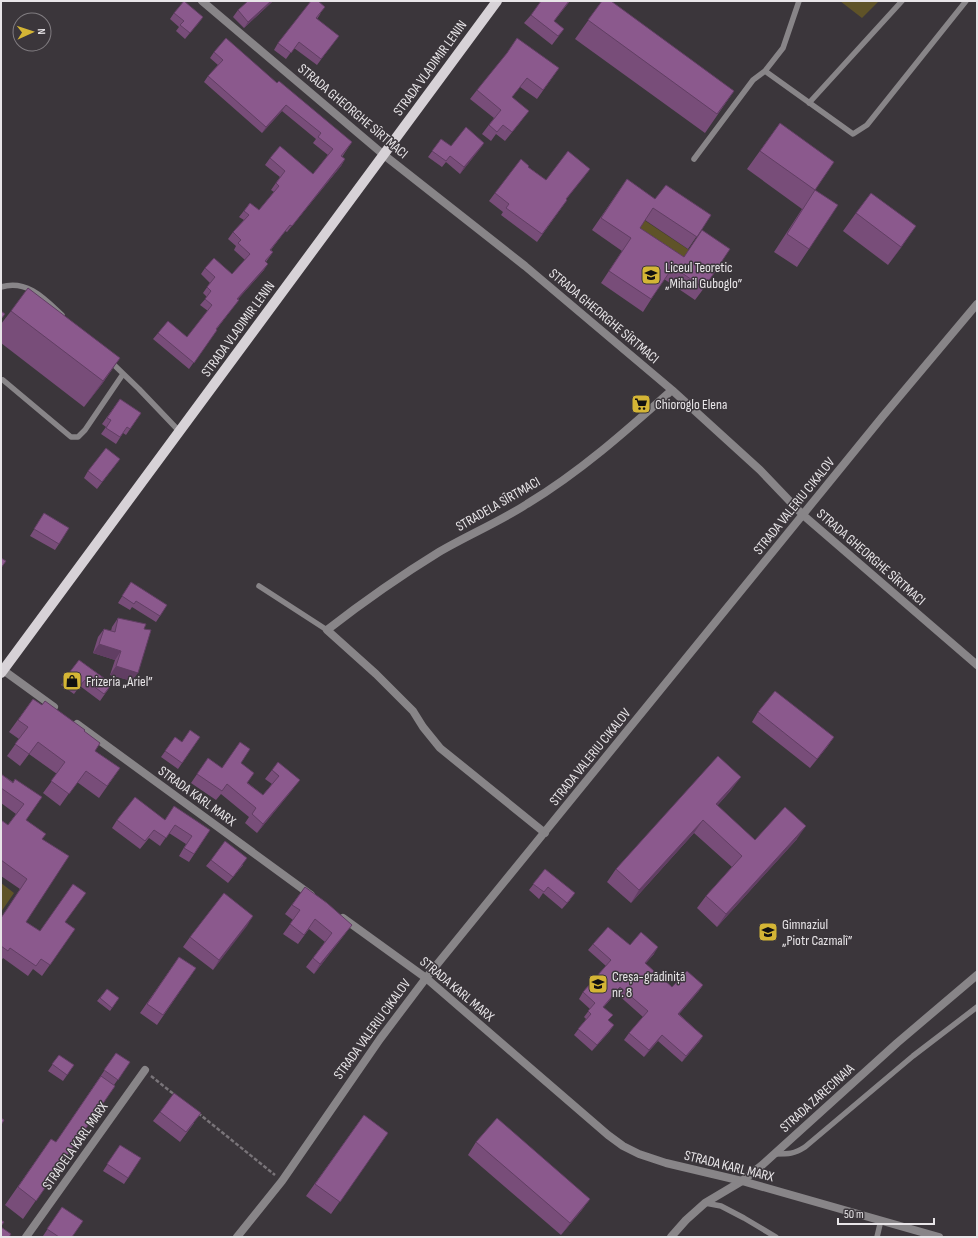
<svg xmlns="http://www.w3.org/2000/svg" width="978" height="1238" viewBox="0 0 978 1238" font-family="'Sofia Sans Condensed',sans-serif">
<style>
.green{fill:#5f5328}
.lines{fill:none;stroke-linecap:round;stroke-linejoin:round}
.path{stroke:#797479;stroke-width:2.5;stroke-dasharray:4 2;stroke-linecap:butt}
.service{stroke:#888588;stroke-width:5.5}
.minor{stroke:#888588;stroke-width:8}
.tertiary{stroke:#888588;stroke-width:8}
.primary{stroke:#d7d2d7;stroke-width:10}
.wall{fill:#784d79}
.shaded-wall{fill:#613e63}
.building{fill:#8b598d;stroke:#613e63}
.labels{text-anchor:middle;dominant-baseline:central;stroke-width:3;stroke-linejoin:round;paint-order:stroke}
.street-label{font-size:14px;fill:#e8e5e8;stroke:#3b363b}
.poi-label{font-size:14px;fill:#e8e5e8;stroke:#3b363b;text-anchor:start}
</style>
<rect width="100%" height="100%" fill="#3b363b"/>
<path class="green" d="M 840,1 L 879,1 L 862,18 Z
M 644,220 L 689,250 L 675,270 L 631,240 Z
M 1,883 L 14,893 L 1,912 Z"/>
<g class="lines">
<path class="path" d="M 151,1076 L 175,1095
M 198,1113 L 275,1175"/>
<path class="service" d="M 765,71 L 853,134 L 867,125 L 966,1
M 809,103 L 902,1
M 694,159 L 753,80 L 765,71 L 783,48 L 799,1
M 1,287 C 27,279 45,299 62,315
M 110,361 L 139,389 L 180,432
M 3,380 L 71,437 L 78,437 L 85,430 L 123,374
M 259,586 L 327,630
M 775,1154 C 789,1154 794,1154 805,1147 L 913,1056 L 977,1007
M 705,1203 L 721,1206 L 744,1218 L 776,1237
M 877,1237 L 881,1220"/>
<path class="minor" d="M 202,1 L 384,155 L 525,266 L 672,390 L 760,470 L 803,515 L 977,665
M 545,833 L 440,748 L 423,727 L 413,711 L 376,674 L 327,630 C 363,602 400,576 439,552 C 468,535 499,522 527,504 C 580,472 626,431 672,390
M 26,1237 L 145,1070
M 237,1237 L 282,1181 L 380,1039 L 426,978 L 883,416 L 977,304
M 671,1237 L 686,1220 L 705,1203 L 742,1181 L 761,1166 L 897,1043 L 977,975"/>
<path class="tertiary" d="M 3,670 L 54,707
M 77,724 L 311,895
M 343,918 L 426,978 L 608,1135 L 623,1146 L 639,1154 L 666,1163 L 742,1181 L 939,1237"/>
<path class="primary" d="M 1,673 L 497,1"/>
</g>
<path class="wall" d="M 273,1 L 244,28 L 233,17 L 238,10 Z
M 570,1 L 554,21 L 564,29 L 552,45 L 524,23 L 531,15 Z
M 602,1 L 734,91 L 705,133 L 575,39 Z
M 174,13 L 203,17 L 185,39 L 176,31 L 179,27 L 170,19 Z
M 321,13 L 317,19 L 334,42 L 317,65 L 294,48 L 286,59 L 274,50 L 278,43 Z
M 214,52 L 277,83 L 352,142 L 342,157 L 345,159 L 341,166 L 287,232 L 285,231 L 271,250 L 273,252 L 266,262 L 264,270 L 238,299 L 234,306 L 216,330 L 217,330 L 189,369 L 153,339 L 158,333 L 187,337 L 208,311 L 200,305 L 207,297 L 203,293 L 210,283 L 201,274 L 205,268 L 232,274 L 245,260 L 234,250 L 236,246 L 228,239 L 233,232 L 244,220 L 239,217 L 250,203 L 259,210 L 274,192 L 271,190 L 280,177 L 265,165 L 270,158 L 313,174 L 328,155 L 313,143 L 316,139 L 282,111 L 262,133 L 204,82 L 208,76 L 218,65 L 210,58 Z
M 559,68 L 537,99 L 520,87 L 512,97 L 522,120 L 505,141 L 496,134 L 491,141 L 482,134 L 494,118 L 470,99 L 477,90 Z
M 780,123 L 815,190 L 809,249 L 797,267 L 774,252 L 802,209 L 747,169 Z
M 441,139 L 451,146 L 484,143 L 460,174 L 446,162 L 442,167 L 428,157 Z
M 528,167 L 546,180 L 590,169 L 566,199 L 567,200 L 537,242 L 501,215 L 503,212 L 489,201 L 495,193 Z
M 627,179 L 655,199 L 711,215 L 688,249 L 645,220 L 640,228 L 684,257 L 702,230 L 704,288 L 695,300 L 664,279 L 643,312 L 601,283 L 622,251 L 592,230 Z
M 856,213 L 903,245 L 888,265 L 843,231 Z
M 11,311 L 120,358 L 102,384 L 84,407 L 1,343 L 1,324 Z
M 120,399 L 141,413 L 126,435 L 123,433 L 116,444 L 101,434 L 106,427 L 102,424 Z
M 120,459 L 97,489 L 84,478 L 88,471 Z
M 44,513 L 59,544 L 55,550 L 30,536 Z
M 131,582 L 160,616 L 156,622 L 132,607 L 130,610 L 118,603 Z
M 118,618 L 132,681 L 110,675 L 115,660 L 93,653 L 98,637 L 104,629 L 111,631 L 112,627 Z
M 79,660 L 112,684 L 100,701 L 80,686 L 74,694 L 61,685 Z
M 33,699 L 42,705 L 84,731 L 95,751 L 120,768 L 99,798 L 77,782 L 60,806 L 43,793 L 57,774 L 29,754 L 20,766 L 7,756 L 19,739 L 9,732 Z
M 758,712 L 834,737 L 827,747 L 810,768 L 752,722 Z
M 175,737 L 182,742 L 200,737 L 178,769 L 161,757 Z
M 208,758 L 222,768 L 241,763 L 248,783 L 263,795 L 272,784 L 265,779 L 272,770 L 293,789 L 257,833 L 245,823 L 249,817 L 221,794 L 216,800 L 191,783 Z
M 1,774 L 13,782 L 42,797 L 26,820 L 42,839 L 26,922 L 40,931 L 65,922 L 75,929 L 42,976 L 33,969 L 28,976 L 3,958 L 1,961 L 1,918 L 20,889 L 1,876 L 1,820 L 8,825 L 16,814 L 1,803 Z
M 732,789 L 717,806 L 755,840 L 797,839 L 717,927 L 697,908 L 706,896 L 732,867 L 694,833 L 631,903 L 607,882 L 616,869 Z
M 117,820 L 165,820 L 210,830 L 189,862 L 179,856 L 186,844 L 169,833 L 160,846 L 149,838 L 140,849 L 112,828 Z
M 211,860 L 243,865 L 228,883 L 206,866 Z
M 545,869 L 570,900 L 562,909 L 543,893 L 539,899 L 529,890 Z
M 305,887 L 345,934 L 314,974 L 306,967 L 325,942 L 309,929 L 298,944 L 283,934 L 293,920 L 285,914 Z
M 253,916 L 213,970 L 183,947 L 190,937 Z
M 593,944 L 630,945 L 654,954 L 645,964 L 672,987 L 703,985 L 698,992 L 679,1014 L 703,1036 L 699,1042 L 682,1062 L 658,1041 L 644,1057 L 624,1040 L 629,1033 L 643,1017 L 616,993 L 603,1008 L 609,1020 L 610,1031 L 592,1051 L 574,1035 L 586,1019 L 584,1017 L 590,1009 L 579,999 L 583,992 L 606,966 L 588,950 Z
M 179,957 L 196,968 L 157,1025 L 140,1013 Z
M 107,989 L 119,998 L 110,1011 L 97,1001 Z
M 116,1053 L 130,1062 L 114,1085 L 115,1086 L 23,1219 L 5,1205 L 51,1139 L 56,1142 L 100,1077 Z
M 59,1055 L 74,1065 L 63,1081 L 48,1071 Z
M 160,1112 L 194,1123 L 180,1142 L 153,1121 Z
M 364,1115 L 388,1133 L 331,1214 L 306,1196 Z
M 476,1142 L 590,1199 L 581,1211 L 561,1235 L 468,1155 Z
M 120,1145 L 128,1178 L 124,1184 L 103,1171 Z
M 62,1207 L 72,1237 L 45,1237 L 43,1236 Z"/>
<path class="shaded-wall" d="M 271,1 L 273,1 L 244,28 L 248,22 Z
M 569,1 L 570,1 L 548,29 Z
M 203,17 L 199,23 L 185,39 L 190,33 Z
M 286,105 L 282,111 L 262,133 L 266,127 Z
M 484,143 L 480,149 L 460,174 L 464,167 Z
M 345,159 L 341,166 L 287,232 L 292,226 Z
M 590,169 L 585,176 L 561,206 L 566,199 Z
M 916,226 L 903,245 L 888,265 L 901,247 Z
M 268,264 L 264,270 L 233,305 L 237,299 Z
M 120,358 L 102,384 L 84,407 L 103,381 Z
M 99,644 L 121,651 L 115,660 L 93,653 Z
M 116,666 L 138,673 L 132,681 L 110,675 Z
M 834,737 L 827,747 L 810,768 L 817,759 Z
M 741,777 L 732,789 L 707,817 L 716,804 Z
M 300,780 L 293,789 L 257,833 L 263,824 Z
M 703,820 L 694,833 L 631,903 L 639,890 Z
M 806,826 L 797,839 L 717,927 L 726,914 Z
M 575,893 L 570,900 L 562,909 L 567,903 Z
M 253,916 L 247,926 L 213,970 L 219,960 Z
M 352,925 L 345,934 L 314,974 L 320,964 Z
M 658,947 L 654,954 L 640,970 L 645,963 Z
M 703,985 L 698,992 L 674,1020 L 678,1014 Z
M 620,987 L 616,993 L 598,1013 L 603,1007 Z
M 614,1025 L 610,1031 L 592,1051 L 597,1045 Z
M 662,1035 L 658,1041 L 644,1057 L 649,1050 Z
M 703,1036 L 699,1042 L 682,1062 L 686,1056 Z
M 590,1199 L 581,1211 L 561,1235 L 570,1223 Z"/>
<path class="building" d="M 184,1 L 203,17 L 190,33 L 180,25 L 184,21 L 174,13 Z
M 248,1 L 271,1 L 248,22 L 238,10 Z
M 311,1 L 318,1 L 325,7 L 316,18 L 339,36 L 321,59 L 299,42 L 291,53 L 278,43 Z
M 541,1 L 569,1 L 554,21 L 564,29 L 558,36 L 531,15 Z
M 602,1 L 611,1 L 734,91 L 717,114 L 588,20 Z
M 226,38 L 277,83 L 279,81 L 352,142 L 341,156 L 345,159 L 292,226 L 290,225 L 270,250 L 273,252 L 265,261 L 268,264 L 237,299 L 239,300 L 216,329 L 217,330 L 194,363 L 158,333 L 168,321 L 187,337 L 212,305 L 205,299 L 211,291 L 207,287 L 215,277 L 205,268 L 214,258 L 232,274 L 250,254 L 238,243 L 241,240 L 233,232 L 249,215 L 244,211 L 250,203 L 259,210 L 279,186 L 276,183 L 285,171 L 270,158 L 280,146 L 313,174 L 333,149 L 318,137 L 321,133 L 286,105 L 266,127 L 208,76 L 223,60 L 214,52 Z
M 517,38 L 559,68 L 543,90 L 527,78 L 512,97 L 529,111 L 512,132 L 503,125 L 497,132 L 489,125 L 501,110 L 477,90 L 507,53 Z
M 780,123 L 834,162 L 815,190 L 760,151 Z
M 466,127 L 484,143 L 464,167 L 450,156 L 446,161 L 432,151 L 441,139 L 451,146 Z
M 568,151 L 590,169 L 566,199 L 567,200 L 542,234 L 506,208 L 509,204 L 495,193 L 521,159 L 529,166 L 528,167 L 546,180 Z
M 627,179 L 655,199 L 666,185 L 711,215 L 697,237 L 653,208 L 640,228 L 684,257 L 702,230 L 730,249 L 704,288 L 673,267 L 651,299 L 609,271 L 631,238 L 601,218 Z
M 815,190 L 838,205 L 809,249 L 787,234 Z
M 871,193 L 916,226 L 901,247 L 856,213 Z
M 28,288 L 120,358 L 103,381 L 11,311 Z
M 1,311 L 5,314 L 1,319 Z
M 120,399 L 141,413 L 130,429 L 127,427 L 120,437 L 106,428 L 111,420 L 107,418 Z
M 106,448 L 120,459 L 102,482 L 88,471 Z
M 44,513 L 69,528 L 59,544 L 34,529 Z
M 1,558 L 6,561 L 1,568 Z
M 131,582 L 167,605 L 160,616 L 136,601 L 134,604 L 122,596 Z
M 118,618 L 146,624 L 144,629 L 151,630 L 138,673 L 116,666 L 121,651 L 99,644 L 104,629 L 115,632 Z
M 79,660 L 112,684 L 104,694 L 85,680 L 78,688 L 65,678 Z
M 775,691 L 834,737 L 817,759 L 758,712 Z
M 33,699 L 42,705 L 45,701 L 85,730 L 84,731 L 100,743 L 95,751 L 120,768 L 107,786 L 86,771 L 69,794 L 51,781 L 65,762 L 38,742 L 29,754 L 15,744 L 28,727 L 18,720 Z
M 190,730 L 200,737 L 182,763 L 165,751 L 175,737 L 182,742 Z
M 240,742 L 250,749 L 241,763 L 254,773 L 247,783 L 263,795 L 279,776 L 272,770 L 278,762 L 300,780 L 263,824 L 252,814 L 256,808 L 227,784 L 222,791 L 197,774 L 208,758 L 222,768 Z
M 718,756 L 741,777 L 716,804 L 755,840 L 785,807 L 806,826 L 726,914 L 706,896 L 742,856 L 703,820 L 639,890 L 616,869 Z
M 1,774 L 13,783 L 15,779 L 42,797 L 26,820 L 46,834 L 42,839 L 69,856 L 26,922 L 40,931 L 73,884 L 86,893 L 65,922 L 75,929 L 50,965 L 41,959 L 36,966 L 10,948 L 8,951 L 1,946 L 1,918 L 27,879 L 1,860 L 1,820 L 8,825 L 24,804 L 1,788 Z
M 135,797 L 165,820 L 174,806 L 210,830 L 194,854 L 184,848 L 192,836 L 175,825 L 166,838 L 154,830 L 145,841 L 117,820 Z
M 225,841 L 247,858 L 233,877 L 211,860 Z
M 545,869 L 575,893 L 567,903 L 548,887 L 544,892 L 533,884 Z
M 305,887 L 327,903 L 352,925 L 320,964 L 313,958 L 332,933 L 315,919 L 304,935 L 290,924 L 300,910 L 292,905 Z
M 224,893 L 253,916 L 219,960 L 190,937 Z
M 608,927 L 630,945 L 641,932 L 658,947 L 645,963 L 672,987 L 687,971 L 703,985 L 678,1014 L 703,1036 L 686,1056 L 662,1035 L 649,1050 L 629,1033 L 648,1011 L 620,987 L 603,1007 L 613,1015 L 608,1020 L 614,1025 L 597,1045 L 578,1029 L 591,1014 L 588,1011 L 595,1003 L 583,992 L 611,960 L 593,944 Z
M 179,957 L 196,968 L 163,1015 L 147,1004 Z
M 107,989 L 119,998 L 112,1008 L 100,998 Z
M 116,1053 L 130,1062 L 118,1080 L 104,1070 Z
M 59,1055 L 74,1065 L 67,1075 L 52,1064 Z
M 101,1076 L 115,1086 L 36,1201 L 18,1187 L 51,1139 L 56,1142 Z
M 174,1093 L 201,1113 L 186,1132 L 160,1112 Z
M 364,1115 L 388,1133 L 340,1202 L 315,1184 Z
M 1,1118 L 4,1120 L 1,1125 Z
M 497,1118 L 590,1199 L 570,1223 L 476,1142 Z
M 120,1145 L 141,1158 L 128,1178 L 107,1164 Z
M 62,1207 L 83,1221 L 72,1237 L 59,1237 L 47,1229 Z
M 1,1220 L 4,1222 L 1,1226 Z
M 1,1227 L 11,1234 L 9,1237 L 1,1237 Z"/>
<defs>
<symbol id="school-square" viewBox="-11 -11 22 22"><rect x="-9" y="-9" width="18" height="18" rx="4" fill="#d4b535" stroke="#3b363b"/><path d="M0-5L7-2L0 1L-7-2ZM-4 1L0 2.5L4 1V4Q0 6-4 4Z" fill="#111"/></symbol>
<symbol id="supermarket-square" viewBox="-11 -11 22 22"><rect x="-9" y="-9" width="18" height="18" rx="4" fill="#d4b535" stroke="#3b363b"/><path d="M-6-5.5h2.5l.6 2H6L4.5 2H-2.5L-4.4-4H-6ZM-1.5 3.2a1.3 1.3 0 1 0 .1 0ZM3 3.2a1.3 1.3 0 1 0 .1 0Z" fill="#111"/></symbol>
<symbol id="shop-square" viewBox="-11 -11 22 22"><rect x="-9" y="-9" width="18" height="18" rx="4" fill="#d4b535" stroke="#3b363b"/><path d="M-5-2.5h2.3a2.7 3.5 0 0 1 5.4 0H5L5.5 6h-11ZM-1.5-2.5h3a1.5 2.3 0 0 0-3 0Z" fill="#111"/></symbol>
</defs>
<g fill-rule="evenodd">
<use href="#school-square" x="640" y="264" width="22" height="22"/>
<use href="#supermarket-square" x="630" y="393" width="22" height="22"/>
<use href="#shop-square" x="61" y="670" width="22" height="22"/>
<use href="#school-square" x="757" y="921" width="22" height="22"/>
<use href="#school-square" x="587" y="973" width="22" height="22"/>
</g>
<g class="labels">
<g class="street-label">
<text transform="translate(430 68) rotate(-54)">STRADA VLADIMIR LENIN</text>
<text transform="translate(353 111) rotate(40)">STRADA GHEORGHE SÎRTMACI</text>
<text transform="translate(604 316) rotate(40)">STRADA GHEORGHE SÎRTMACI</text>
<text transform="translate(238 329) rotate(-54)">STRADA VLADIMIR LENIN</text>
<text transform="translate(498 504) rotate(-30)">STRADELA SÎRTMACI</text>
<text transform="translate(794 506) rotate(-51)">STRADA VALERIU CIKALOV</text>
<text transform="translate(871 557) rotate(41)">STRADA GHEORGHE SÎRTMACI</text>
<text transform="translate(590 757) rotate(-51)">STRADA VALERIU CIKALOV</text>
<text transform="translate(197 796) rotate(36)">STRADA KARL MARX</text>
<text transform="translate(457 989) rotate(40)">STRADA KARL MARX</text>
<text transform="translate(372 1029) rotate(-54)">STRADA VALERIU CIKALOV</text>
<text transform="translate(817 1098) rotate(-42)">STRADA ZARECINAIA</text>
<text transform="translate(75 1146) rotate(-55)">STRADELA KARL MARX</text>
<text transform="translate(729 1166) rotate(14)">STRADA KARL MARX</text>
</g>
<g class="poi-label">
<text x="665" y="267">Liceul Teoretic<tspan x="665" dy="16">„Mihail Guboglo”</tspan></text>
<text x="655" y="404">Chioroglo Elena</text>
<text x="86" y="681">Frizeria „Ariel”</text>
<text x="782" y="924">Gimnaziul<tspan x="782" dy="16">„Piotr Cazmalî”</tspan></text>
<text x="612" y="976">Creșa-grădiniță<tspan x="612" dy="16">nr. 8</tspan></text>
</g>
</g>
<rect width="978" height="1238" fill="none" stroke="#e8e5e8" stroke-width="4"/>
<g transform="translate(32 32) rotate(87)"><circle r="19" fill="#3b363b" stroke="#807c80"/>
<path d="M0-3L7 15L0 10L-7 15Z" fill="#d4b535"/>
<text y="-6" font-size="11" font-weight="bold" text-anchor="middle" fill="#e8e5e8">N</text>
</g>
<path d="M838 1218v6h96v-6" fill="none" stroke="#e8e5e8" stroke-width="2"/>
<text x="844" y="1218" font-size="12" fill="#e8e5e8" stroke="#3b363b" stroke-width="3" paint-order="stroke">50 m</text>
</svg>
